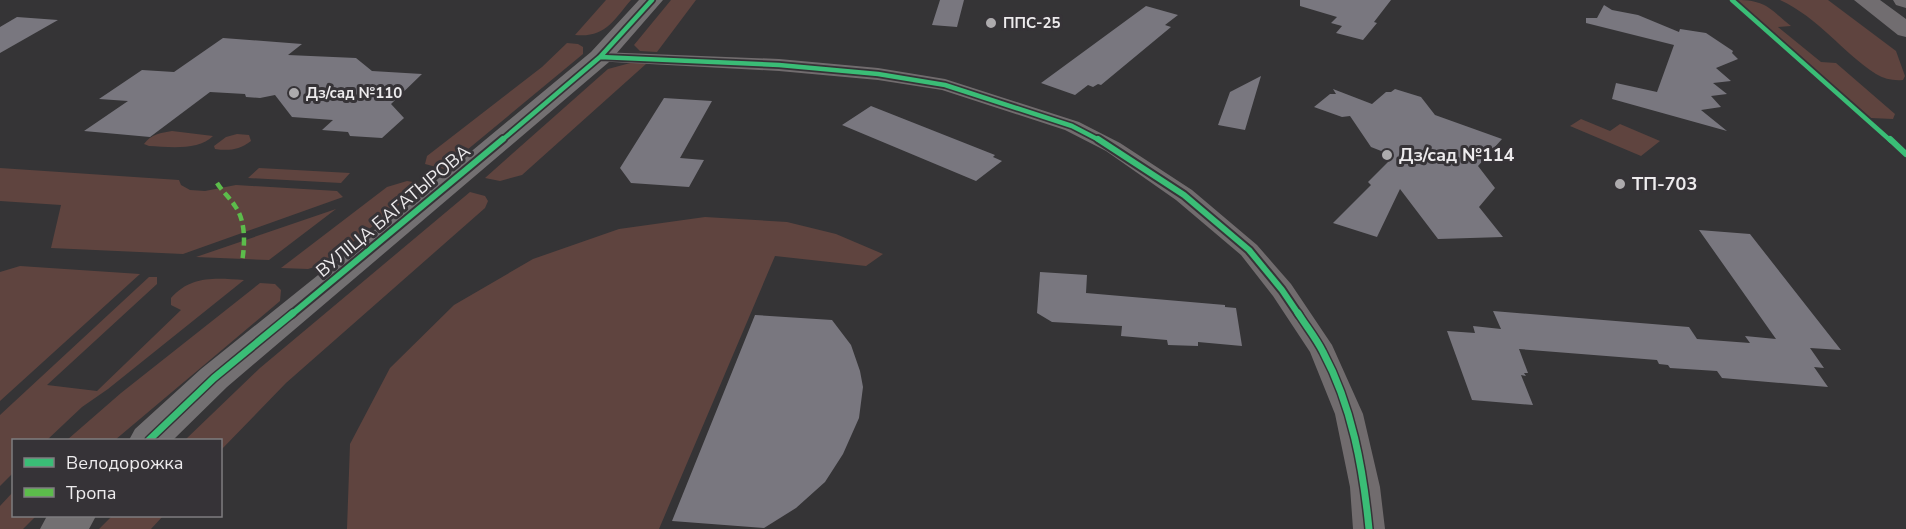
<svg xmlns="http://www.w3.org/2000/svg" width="1906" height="529" viewBox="0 0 1906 529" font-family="'Nunito Sans',sans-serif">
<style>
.green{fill:#5f443f}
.building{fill:#79777f}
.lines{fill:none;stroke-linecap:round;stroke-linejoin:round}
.street{fill:#716c6e;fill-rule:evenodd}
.secondary{fill:#737072;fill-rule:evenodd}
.primary{fill:#716d70;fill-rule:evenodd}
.quiet{stroke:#5cbc4b;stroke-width:4.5;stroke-dasharray:8 4.5;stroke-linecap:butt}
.cycleway-far2-casing{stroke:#363337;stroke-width:8}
.cycleway-far1-casing{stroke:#363337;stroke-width:10}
.cycleway-casing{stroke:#363337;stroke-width:10}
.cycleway-far2{stroke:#3abd76;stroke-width:4.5}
.cycleway-far1{stroke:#3abd76;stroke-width:6}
.cycleway{stroke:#3abd76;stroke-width:7}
.poi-dot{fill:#adabad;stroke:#363337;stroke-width:2}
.labels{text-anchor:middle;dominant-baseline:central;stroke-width:6;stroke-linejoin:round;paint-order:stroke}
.far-poi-label{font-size:15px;font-weight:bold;fill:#edebed;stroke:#363337;text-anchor:start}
.poi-label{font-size:18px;font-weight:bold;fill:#edebed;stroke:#363337;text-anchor:start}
.street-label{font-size:18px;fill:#edebed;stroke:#363337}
</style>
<rect width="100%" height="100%" fill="#353436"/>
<path class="green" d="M 606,0 L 631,0 C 613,21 605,38 575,35 Z
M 671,0 L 696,0 L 657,52 L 640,51 L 634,45 Z
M 1737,0 C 1766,0 1770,9 1791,26 L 1778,27 L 1821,62 L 1836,63 L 1895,114 L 1893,119 L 1871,118 Z
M 1780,0 L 1828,0 L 1896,51 L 1905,76 L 1903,80 C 1894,81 1884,79 1876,74 C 1842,52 1819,18 1780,0 Z
M 567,43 L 578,44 L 583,47 L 583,54 L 444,169 L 425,164 L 427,156 L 542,67 Z
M 634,62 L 646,64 L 522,175 L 500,181 L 485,178 L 608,69 Z
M 1581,119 L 1610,131 L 1620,124 L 1660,141 L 1641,156 L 1570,126 Z
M 172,131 L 213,136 C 199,151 168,147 149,146 L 144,144 C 151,134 161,133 172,131 Z
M 237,134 L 249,135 L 251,141 C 239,150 229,151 215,149 L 214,146 L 226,137 Z
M 0,168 L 179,180 L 181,185 L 190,190 L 205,191 L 236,185 L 337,191 L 343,197 L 183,254 L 51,248 L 61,205 L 0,201 Z
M 259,168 L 350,173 L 341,183 L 248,178 Z
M 407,181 L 425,184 L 327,263 L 308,269 L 281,268 L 387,187 Z
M 470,192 L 485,196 L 488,201 L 485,208 L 286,383 L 221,450 L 220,440 L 185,440 L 260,368 Z
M 336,209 L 269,260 L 196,257 Z
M 705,217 L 787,222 L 836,234 L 883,254 L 866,266 L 775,256 L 659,529 L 347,529 L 350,444 L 390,368 L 454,305 L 533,259 L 619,229 Z
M 20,266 L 140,274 L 0,401 L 0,272 Z
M 149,277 L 157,277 L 157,284 L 47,385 L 97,391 L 181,310 L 171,305 L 171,298 C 191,275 216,278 244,280 L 108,389 L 82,407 L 47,440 L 14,440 L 13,473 L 0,486 L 0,415 Z
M 260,283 L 275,284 L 281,290 L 280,301 L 115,440 L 67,440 L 121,393 Z
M 13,492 L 14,516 L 36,516 L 23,529 L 0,529 L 0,506 Z
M 112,516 L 163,516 L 151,529 L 99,529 Z"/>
<path class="building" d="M 940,0 L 964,0 L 957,27 L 932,25 Z
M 1300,0 L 1391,0 L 1374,22 L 1377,23 L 1363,40 L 1336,33 L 1342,26 L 1331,23 L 1337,17 L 1300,6 Z
M 1604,5 L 1612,10 L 1638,15 L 1679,32 L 1680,29 L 1706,33 L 1733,51 L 1732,53 L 1738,59 L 1716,68 L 1731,81 L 1713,83 L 1727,94 L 1711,96 L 1721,107 L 1701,110 L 1727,131 L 1612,99 L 1616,83 L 1657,92 L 1674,45 L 1586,23 L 1586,18 L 1597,18 Z
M 1146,6 L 1178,15 L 1165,25 L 1171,27 L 1101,85 L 1098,84 L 1093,87 L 1088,85 L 1075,95 L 1041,83 Z
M 17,17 L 58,20 L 0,53 L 0,27 Z
M 223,38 L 302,44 L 288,55 L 356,58 L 372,71 L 422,74 L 391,104 L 404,118 L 382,138 L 350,136 L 348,132 L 322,130 L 333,120 L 292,117 L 275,95 L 260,98 L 246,97 L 245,94 L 210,92 L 150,137 L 84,131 L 128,101 L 99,99 L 142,70 L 174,72 Z
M 1261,76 L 1245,130 L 1218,125 L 1230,92 Z
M 1333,89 L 1372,104 L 1386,92 L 1391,92 L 1395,89 L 1421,97 L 1435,115 L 1502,139 L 1478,166 L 1495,188 L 1479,207 L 1503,237 L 1438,239 L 1400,189 L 1377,237 L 1333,223 L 1371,185 L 1368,182 L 1394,156 L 1371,147 L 1350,116 L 1342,117 L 1314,107 L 1330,94 L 1336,94 Z
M 664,98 L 712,101 L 680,158 L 704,160 L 689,187 L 631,183 L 620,168 Z
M 871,106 L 995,155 L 993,157 L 1002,161 L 976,181 L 842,125 Z
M 1699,230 L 1750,234 L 1841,350 L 1810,348 L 1824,368 L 1814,367 L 1828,387 L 1722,378 L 1717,371 L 1670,368 L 1668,365 L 1659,364 L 1657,360 L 1519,349 L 1528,373 L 1524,373 L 1526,376 L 1521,375 L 1533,405 L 1472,400 L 1447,331 L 1475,333 L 1473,326 L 1501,329 L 1493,311 L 1689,327 L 1697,339 L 1750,343 L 1745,336 L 1776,339 Z
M 1040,272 L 1087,275 L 1086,293 L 1225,305 L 1225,307 L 1236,308 L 1242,346 L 1198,342 L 1198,346 L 1168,345 L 1167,340 L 1121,336 L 1122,326 L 1052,322 L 1037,313 Z
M 755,315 L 832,320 L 851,345 L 860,371 L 863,387 L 859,418 L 843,454 L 825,482 L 796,508 L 764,528 L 672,521 Z"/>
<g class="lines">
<path class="street" d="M 600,52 L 779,59 L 878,68 L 945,79 L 1079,122 L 1120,143 L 1192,190 L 1257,245 L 1291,284 L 1332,345 L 1363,414 L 1380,487 L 1385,529 L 1353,529 L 1350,487 L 1335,414 L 1310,352 L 1273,296 L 1241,255 L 1176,200 L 1106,151 L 1065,130 L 942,90 L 878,80 L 779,71 L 594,61 L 591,57 L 594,53 Z"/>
<path class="secondary" d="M 639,0 L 663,0 L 609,62 L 227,387 L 173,440 L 129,440 L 135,429 L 201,369 L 444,174 L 591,52 Z
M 47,516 L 96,516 L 89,529 L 40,529 Z"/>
<path class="primary" d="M 1854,0 L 1880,0 L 1906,19 L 1906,37 L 1898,35 Z
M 1893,0 L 1906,0 L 1906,8 L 1896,5 Z"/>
<path class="quiet" d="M 217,183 C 222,191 230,198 235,206 C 246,221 245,244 242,262"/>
<defs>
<path id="cycleway-far2" d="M 1732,0 L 1891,141
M 600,57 L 779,65 L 878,74 L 945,85 L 1072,126 L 1101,141
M 501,141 L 600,57 L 652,0"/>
<path id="cycleway-far1" d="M 1098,139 L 1184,195 L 1249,250 L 1282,290 L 1299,315
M 1890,139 L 1906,154
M 291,315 L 503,139"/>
<path id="cycleway" d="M 1298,313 C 1306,326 1316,338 1323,352 C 1352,406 1363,468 1369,529
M 149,440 L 214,378 L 293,313"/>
</defs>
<use href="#cycleway-far2" class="cycleway-far2-casing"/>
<use href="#cycleway-far1" class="cycleway-far1-casing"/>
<use href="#cycleway" class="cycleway-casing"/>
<use href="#cycleway-far2" class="cycleway-far2"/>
<use href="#cycleway-far1" class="cycleway-far1"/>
<use href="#cycleway" class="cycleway"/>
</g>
<g class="poi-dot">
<circle cx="991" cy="23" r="6"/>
<circle cx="294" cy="93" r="6"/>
<circle cx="1387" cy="155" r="6"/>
<circle cx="1620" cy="184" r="6"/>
</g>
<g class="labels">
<g class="far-poi-label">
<text x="1003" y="23">ППС-25</text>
<text x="306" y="93">Дз/сад №110</text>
</g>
<g class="poi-label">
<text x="1399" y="155">Дз/сад №114</text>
<text x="1632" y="184">ТП-703</text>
</g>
<g class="street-label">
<text transform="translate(393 211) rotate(-40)">ВУЛІЦА БАГАТЫРОВА</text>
</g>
</g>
<rect x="12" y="439" width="210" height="78" fill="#363337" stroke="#7f7d80" stroke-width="1.5"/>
<rect x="24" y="458" width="30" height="9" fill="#3abd76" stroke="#7f7d80" stroke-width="1.5"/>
<text x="66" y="469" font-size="18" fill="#edebed">Велодорожка</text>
<rect x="24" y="488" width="30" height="9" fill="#5cbc4b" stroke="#7f7d80" stroke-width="1.5"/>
<text x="66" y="499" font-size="18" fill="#edebed">Тропа</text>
</svg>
